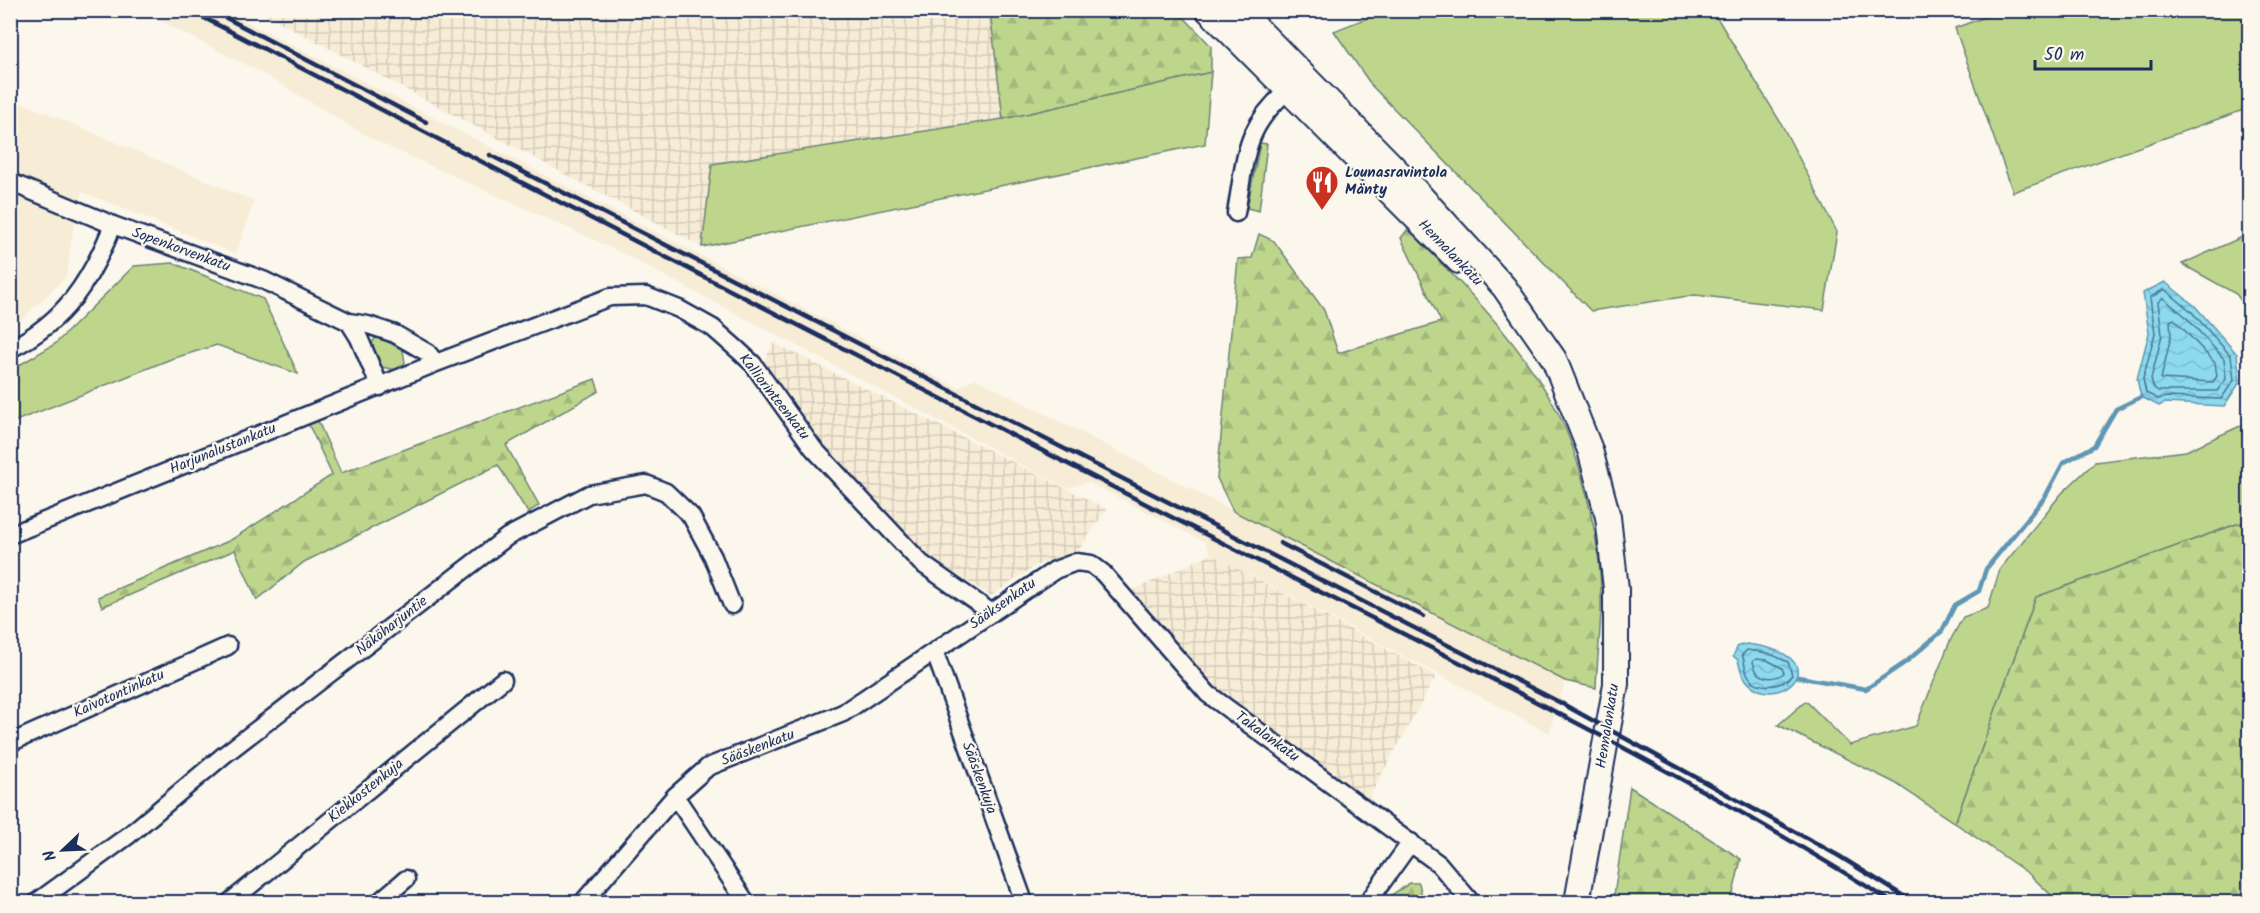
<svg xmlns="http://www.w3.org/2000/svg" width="2260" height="913" viewBox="0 0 2260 913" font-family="Kalam,sans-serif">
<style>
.built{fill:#f7ecd6}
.industrial{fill:url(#industrial-grid)}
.grass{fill:#bed68c;stroke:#6c8275;stroke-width:1.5}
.forest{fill:url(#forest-firs);stroke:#6c8275;stroke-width:1.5}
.water{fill:url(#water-waves);stroke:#5f96b4;stroke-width:1.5}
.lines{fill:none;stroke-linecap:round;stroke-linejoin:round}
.shore{stroke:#497397;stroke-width:1.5}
.stream{stroke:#5f96b4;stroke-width:4.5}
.street-casing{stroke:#1b2f5e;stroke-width:21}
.secondary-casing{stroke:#1b2f5e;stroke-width:28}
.street{stroke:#fbf7ec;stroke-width:16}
.secondary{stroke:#fbf7ec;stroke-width:24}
.rail{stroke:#1b2f5e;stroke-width:4.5}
.labels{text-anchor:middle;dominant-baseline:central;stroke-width:4.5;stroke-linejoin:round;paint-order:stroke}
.poi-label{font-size:15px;font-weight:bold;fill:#1b2f5e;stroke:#fbf7ec;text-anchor:start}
.street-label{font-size:15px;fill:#1b2f5e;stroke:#fbf7ec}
</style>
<defs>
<pattern id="industrial-grid" width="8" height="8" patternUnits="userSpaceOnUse" patternTransform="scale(1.5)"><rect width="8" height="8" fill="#f7ecd6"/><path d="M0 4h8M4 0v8" fill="none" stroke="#d3cbba"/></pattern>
<pattern id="forest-firs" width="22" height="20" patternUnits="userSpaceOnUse" patternTransform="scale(1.5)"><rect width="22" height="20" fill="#bed68c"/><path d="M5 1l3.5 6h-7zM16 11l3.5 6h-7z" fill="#a3b87b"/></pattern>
<pattern id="water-waves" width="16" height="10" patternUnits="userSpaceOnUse" patternTransform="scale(1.5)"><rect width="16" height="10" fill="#8ddaed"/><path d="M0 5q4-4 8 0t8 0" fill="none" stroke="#79bbce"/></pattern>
</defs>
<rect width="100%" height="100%" fill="#fbf7ec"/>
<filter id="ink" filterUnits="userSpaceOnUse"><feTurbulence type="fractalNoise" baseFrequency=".0167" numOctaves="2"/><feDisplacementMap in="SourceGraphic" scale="12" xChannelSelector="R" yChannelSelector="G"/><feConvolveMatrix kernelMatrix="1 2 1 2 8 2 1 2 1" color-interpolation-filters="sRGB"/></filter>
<g filter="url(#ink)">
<path class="built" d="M 141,11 L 226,11 L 958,388 L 975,378 L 1565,681 L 1549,733 L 1211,554 L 1205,542 L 1088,482 L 1066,488 L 610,247 L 374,140 L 260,72 Z
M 11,98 L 254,201 L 236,254 L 82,192 L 72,235 L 67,276 L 11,330 Z"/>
<path class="industrial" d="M 259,11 L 990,11 L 1003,119 L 712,164 L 702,247 Z
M 774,343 L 1107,509 L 1077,552 L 1035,566 L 991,596 L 926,556 L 821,441 L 763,363 Z
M 1211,554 L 1436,676 L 1367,801 L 1216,689 L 1130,592 Z"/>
<path class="grass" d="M 1387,10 L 1713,11 L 1781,123 L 1837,232 L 1824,310 L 1695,295 L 1591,311 L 1372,86 L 1334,31 Z
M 2004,10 L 2249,11 L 2249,108 L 2013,192 L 1955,28 Z
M 1211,72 L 1205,144 L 702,247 L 712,164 L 1003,119 Z
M 1260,143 L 1267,144 L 1259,211 L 1247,208 Z
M 2249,234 L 2249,311 L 2236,294 L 2182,264 Z
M 173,263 L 263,299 L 298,374 L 217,345 L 171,359 L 11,423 L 11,370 L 55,344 L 134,266 Z
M 375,338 L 381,338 L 403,350 L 405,363 L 396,370 L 382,367 L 372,344 Z
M 2249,422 L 2249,522 L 2237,524 L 2036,597 L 1955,823 L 1895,783 L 1778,725 L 1806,701 L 1850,745 L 1916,726 L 1950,641 L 1963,617 L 1988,608 L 2000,569 L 2062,493 L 2095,462 L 2186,451 Z"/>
<path class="forest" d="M 990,11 L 1178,11 L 1211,46 L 1211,72 L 1003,119 Z
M 1408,229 C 1460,282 1514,335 1551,400 C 1579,447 1600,537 1601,593 C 1602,624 1597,657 1596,688 L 1565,681 L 1233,511 L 1217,478 L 1238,259 L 1252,258 L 1259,234 L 1274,241 L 1324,310 L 1338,353 L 1441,322 L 1401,238 Z
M 595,379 L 599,391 L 506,445 L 539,505 L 528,513 L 498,465 L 304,562 L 257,600 L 235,550 L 102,607 L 98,597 L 231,540 L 332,475 L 308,423 L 317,419 L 341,473 Z
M 2249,522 L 2249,902 L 2041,902 L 2051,895 L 2029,874 L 1955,823 L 2036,597 L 2237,524 Z
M 1630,787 L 1741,859 L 1731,902 L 1613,902 Z
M 1410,883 L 1419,883 L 1423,902 L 1386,902 L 1391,895 Z"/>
<path class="water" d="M 2165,282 L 2195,306 L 2237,354 L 2240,382 L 2224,406 L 2165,403 L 2159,406 L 2141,397 L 2137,379 L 2149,333 L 2143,293 Z
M 1747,644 C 1858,658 1753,734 1738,660 L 1733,656 L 1738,646 Z"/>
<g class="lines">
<path class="shore" d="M 2164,289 L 2191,311 L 2231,356 L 2234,380 L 2221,399 L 2166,397 L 2158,399 L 2146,393 L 2143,379 L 2155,333 L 2150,298 Z
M 2163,298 L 2185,316 L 2224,359 L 2226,379 L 2217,391 L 2158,391 L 2153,387 L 2151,379 L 2162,335 L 2158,302 Z
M 2174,319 L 2215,363 L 2217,376 L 2213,382 L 2161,379 L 2171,336 L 2170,321 Z
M 1747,650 L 1768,653 L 1788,662 L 1792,675 C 1782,688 1755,691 1747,673 C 1744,667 1745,660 1742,655 Z
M 1756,659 L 1767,660 L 1782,668 L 1784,673 C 1771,682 1755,678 1753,661 Z"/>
<path class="stream" d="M 1798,677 L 1866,689 L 1906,662 L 1942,631 L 1955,605 L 1979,591 L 1986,569 L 2045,497 L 2063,463 L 2094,446 L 2116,409 L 2141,397"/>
<defs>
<path id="street" d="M 10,182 L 113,225 L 263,280 L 349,322 L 368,325 L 395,334 L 428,353 L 436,363
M 1236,213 C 1247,151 1243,127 1295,84
M 349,322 L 359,338 L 380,387
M 10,349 C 65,322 91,280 113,225
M 10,535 L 436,363 L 610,297 L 646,296 L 679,309 L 713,328 L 738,350 L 753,364 L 813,448 L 921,563 L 992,613
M 935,653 L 1024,902
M 10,743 L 228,646
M 675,796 L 746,902
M 37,902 L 129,835 L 224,755 L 507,537 L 589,494 L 646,484 L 666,492 L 691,516 L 713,557 L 732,605
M 230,902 L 503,680
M 379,902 L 406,879
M 583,902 L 675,796 L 708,767 L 843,713 L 1055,570 L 1076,562 L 1091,564 L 1103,573 L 1208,694 L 1439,864 L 1471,902
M 1368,902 L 1411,842"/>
<path id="secondary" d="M 1208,10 L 1459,261
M 1239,10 L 1403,177 L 1504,287 L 1554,359 L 1590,450 L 1608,517 L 1616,589 L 1616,684 L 1577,902"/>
</defs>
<use href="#street" class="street-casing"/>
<use href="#secondary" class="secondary-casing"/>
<use href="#street" class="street"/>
<use href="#secondary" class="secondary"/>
<path class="rail" d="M 189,10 C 507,174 823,340 1142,502 C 1394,631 1652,752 1892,902
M 211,10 L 426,122
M 490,155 L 1561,703 L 1839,856 L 1913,902
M 1280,543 L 1423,616"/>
</g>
</g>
<defs>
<symbol id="restaurant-pin" viewBox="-11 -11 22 30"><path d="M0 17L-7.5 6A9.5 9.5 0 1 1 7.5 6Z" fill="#c8321e" stroke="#fbf7ec"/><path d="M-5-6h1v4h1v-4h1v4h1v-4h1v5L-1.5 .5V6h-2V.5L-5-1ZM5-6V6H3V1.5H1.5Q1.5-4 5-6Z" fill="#fff"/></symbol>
</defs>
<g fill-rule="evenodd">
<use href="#restaurant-pin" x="1303" y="163" width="38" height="52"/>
</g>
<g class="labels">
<g class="poi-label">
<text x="1345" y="173">Lounasravintola<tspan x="1345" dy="17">Mänty</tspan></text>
</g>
<g class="street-label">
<text transform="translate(181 250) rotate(20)">Sopenkorvenkatu</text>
<text transform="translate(1450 253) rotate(46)">Hennalankatu</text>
<text transform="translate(774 397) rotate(52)">Kalliorinteenkatu</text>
<text transform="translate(223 449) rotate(-22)">Harjunalustankatu</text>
<text transform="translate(1003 604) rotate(-35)">Sääksenkatu</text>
<text transform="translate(392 626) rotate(-38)">Näköharjuntie</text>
<text transform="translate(119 694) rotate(-24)">Kaivotontinkatu</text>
<text transform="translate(1608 726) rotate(-81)">Hennalankatu</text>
<text transform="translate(1267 737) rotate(36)">Takalankatu</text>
<text transform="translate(758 748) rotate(-21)">Sääskenkatu</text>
<text transform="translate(979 778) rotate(70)">Sääskenkuja</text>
<text transform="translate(366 791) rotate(-39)">Kiekkostenkuja</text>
</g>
</g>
<rect width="2260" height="913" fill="none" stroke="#fbf7ec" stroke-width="36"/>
<rect x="18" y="18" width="2224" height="877" fill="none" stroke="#1b2f5e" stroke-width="2" filter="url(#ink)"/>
<g transform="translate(63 850) rotate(247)" stroke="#fbf7ec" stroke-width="4.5" paint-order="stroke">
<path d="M0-4.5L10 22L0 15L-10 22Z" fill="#1b2f5e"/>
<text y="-9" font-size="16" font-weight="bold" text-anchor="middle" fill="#1b2f5e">N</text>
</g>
<path d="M2035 60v9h116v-9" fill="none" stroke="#1b2f5e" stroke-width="3"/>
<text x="2044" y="60" font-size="18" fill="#1b2f5e" stroke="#fbf7ec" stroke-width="4.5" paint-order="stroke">50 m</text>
</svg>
